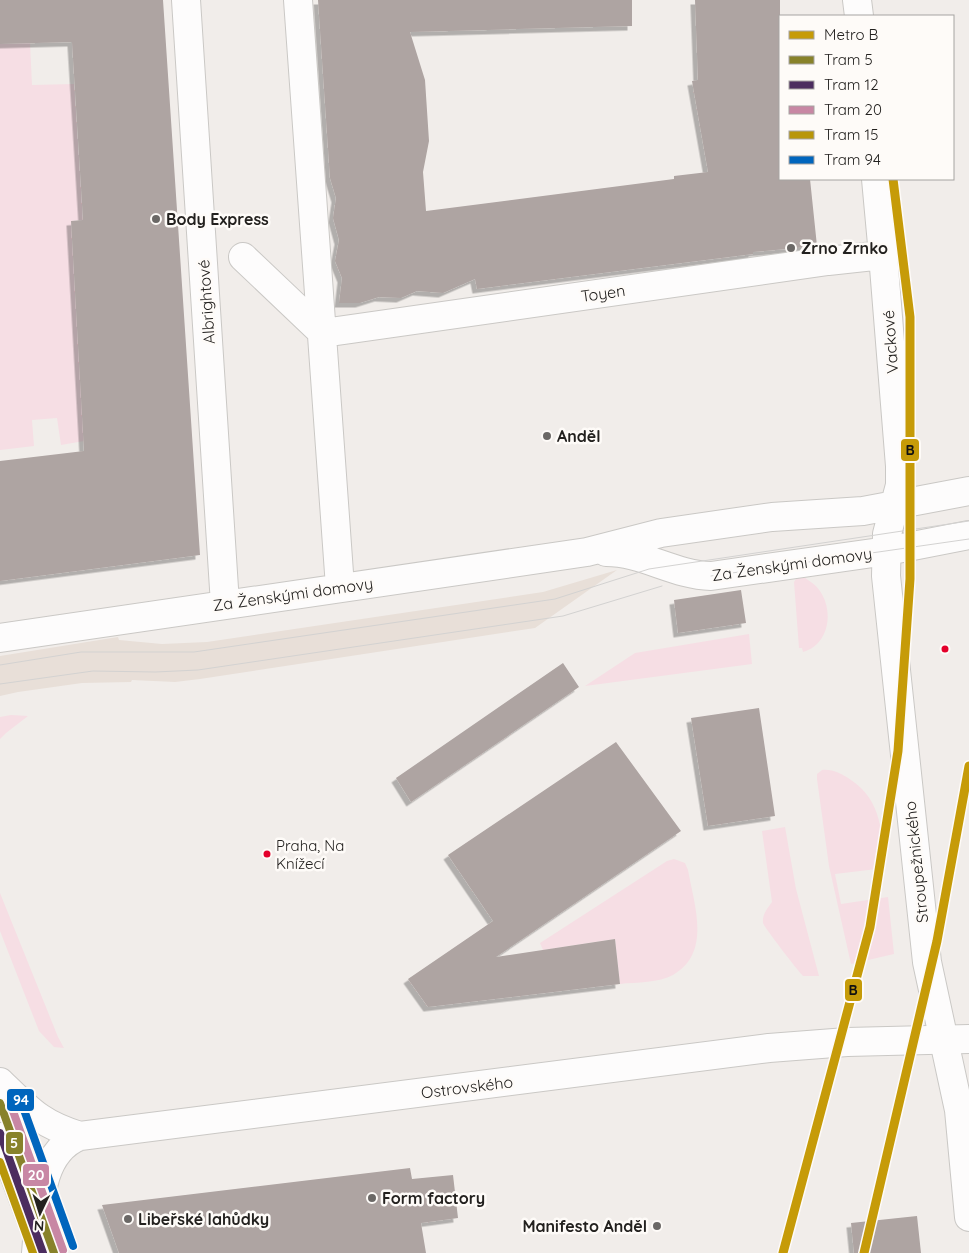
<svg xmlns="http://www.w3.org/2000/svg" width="969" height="1253" viewBox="0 0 969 1253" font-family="Quicksand,sans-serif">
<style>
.built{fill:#e8dfd8}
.green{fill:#f6dee4}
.building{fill:#aea4a2;filter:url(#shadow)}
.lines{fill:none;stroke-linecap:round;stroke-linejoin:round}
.street-casing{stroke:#cac8c5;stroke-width:30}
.secondary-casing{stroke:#cac8c5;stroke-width:30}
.street{stroke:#fdfcfc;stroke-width:28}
.secondary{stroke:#fdfcfc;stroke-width:28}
.tram{stroke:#d3d2d1;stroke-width:1}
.tram-1-casing{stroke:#fefbf8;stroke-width:11}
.tram-2-casing{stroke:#fefbf8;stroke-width:11}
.tram-3-casing{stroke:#fefbf8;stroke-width:11}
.tram-4-casing{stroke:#fefbf8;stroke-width:11}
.tram-5-casing{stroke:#fefbf8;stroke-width:11}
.tram-1{stroke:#88822a;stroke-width:8}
.tram-2{stroke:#4c2d5f;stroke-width:8}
.tram-3{stroke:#c887a4;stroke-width:8}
.tram-4{stroke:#b89609;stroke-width:8}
.tram-5{stroke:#0065bd;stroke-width:8}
.metro-1-casing{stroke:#fefbf8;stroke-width:12}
.metro-1{stroke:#c69b08;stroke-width:9}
.poi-dot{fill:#6b6866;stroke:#fefbf8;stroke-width:2}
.bus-dot{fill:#e4002b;stroke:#fefbf8;stroke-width:2}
.labels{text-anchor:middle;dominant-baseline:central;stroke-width:5;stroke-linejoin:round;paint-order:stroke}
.bus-label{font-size:15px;fill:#23211f;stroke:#fefbf8;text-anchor:start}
.poi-label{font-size:16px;font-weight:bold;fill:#23211f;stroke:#fefbf8;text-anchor:start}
.street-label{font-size:16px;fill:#23211f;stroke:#fefbf8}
.line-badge{stroke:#fefbf8;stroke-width:2}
.badge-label{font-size:14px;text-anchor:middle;font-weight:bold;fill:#fff}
.pale-badge-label{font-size:14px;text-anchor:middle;font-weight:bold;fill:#111}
</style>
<defs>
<filter id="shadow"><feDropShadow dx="-4.5" dy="4.5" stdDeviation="0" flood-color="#0004"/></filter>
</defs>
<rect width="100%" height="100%" fill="#f1edea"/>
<path class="built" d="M 617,570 L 535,628 L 200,679 L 175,682 L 132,680 L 131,682 L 82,683 L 18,692 L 0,696 L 0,656 L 118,637 L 119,640 L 162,644 L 207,642 L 543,592 Z"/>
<path class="green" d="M 30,43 L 32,85 L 74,84 L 83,220 L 71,221 L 84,441 L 61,445 L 57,418 L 32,420 L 34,446 L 0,450 L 0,44 Z
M 798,576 C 802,576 804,577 808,580 C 836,596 834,644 803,652 L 802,648 L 799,648 L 794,582 Z
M 749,634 L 752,664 L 585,686 L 635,653 Z
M 11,715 L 28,716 L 6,733 L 0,739 L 0,717 Z
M 822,770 C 833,769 842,774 851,780 C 882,800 882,834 885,868 L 835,874 L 841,904 L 888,897 L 894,954 L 851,964 L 829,866 L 817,779 L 817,774 Z
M 785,827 L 796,889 L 819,976 L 803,976 C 798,971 764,927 763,923 C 762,914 768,908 772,902 L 762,831 Z
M 674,859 L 685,863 L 688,870 C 694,904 712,953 673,975 C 659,983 637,982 620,984 L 615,939 L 543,950 L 540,943 L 667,861 Z
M 0,893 L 58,1037 L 64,1048 L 54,1047 L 39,1031 L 0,931 Z"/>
<path class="building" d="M 0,0 L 163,0 L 200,555 L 0,581 L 0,461 L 84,451 L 71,221 L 83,220 L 72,42 L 0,44 Z
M 318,0 L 632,0 L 632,26 L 410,32 L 425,80 L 429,141 L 423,172 L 426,211 L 674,179 L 674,176 L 708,172 L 692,81 L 698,80 L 695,0 L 780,0 L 780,179 L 810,179 L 817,246 L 753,252 L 753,254 L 477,289 L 475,279 L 443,293 L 417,291 L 401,298 L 379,297 L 360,303 L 339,303 L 342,278 L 335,261 L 339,240 L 333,218 L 336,198 L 330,178 Z
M 741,590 L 746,623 L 678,633 L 674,600 Z
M 563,663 L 579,687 L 411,802 L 396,778 Z
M 759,708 L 775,816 L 708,826 L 691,718 Z
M 616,742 L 681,831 L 496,957 L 615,939 L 620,984 L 428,1007 L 408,979 L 493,921 L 448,855 Z
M 410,1168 L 412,1179 L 453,1175 L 458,1218 L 421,1223 L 426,1253 L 119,1253 L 102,1205 Z
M 917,1216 L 921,1253 L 854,1253 L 851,1223 Z"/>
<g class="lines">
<defs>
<path id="street" d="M 186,0 L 225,604
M 298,0 L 340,587
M 857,0 L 859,16
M 876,179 L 883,255 L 900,466 L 900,485 L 887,534 L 886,576 L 927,962 L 959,1110 L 969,1217
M 243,257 L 323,333
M 323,333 L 828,261 L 883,255
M 606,552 C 643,552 674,575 711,576 L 887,551 L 969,535
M 0,638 L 587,552 L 661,533 L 772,517 L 863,511 L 969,491"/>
<path id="secondary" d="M 0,1082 C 29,1110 40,1124 80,1136
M 0,1137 L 35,1230
M 36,1253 C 40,1214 36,1153 80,1136 L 769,1048 L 847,1042 L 969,1039"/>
</defs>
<use href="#street" class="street-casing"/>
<use href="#secondary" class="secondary-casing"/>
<use href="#street" class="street"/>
<use href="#secondary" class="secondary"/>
<path class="tram" d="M 711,576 L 969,539
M 0,665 L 81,652 L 194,652 L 555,599 L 649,569 L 969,521
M 0,684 L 93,671 L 155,672 L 198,670 L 563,616 L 662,586"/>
<defs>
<path id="tram-1" d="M 0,1103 L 54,1253"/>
<path id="tram-2" d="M 0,1133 L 43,1253"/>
<path id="tram-3" d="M 9,1100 L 63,1250"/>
<path id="tram-4" d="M 0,1162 L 33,1253"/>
<path id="tram-5" d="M 19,1096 L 73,1246"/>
</defs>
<use href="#tram-1" class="tram-1-casing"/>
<use href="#tram-2" class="tram-2-casing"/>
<use href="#tram-3" class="tram-3-casing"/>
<use href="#tram-4" class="tram-4-casing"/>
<use href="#tram-5" class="tram-5-casing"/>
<use href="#tram-1" class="tram-1"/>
<use href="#tram-2" class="tram-2"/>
<use href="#tram-3" class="tram-3"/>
<use href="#tram-4" class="tram-4"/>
<use href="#tram-5" class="tram-5"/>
<defs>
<path id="metro-1" d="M 783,1253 L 870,927 L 898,751 L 910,579 L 910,317 L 893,179
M 864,1253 L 937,941 L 969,766"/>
</defs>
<use href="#metro-1" class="metro-1-casing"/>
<use href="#metro-1" class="metro-1"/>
</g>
<g class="poi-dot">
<circle cx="156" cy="219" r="5"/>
<circle cx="791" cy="248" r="5"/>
<circle cx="547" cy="436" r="5"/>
<circle cx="372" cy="1198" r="5"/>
<circle cx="128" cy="1219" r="5"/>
<circle cx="657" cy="1226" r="5"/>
</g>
<g class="bus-dot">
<circle cx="945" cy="649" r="4.5"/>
<circle cx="267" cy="854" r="4.5"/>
</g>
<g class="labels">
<g class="bus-label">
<text x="276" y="845">Praha, Na<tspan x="276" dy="18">Knížecí</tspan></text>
</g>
<g class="poi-label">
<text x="166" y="219">Body Express</text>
<text x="801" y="248">Zrno Zrnko</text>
<text x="557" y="436">Anděl</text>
<text x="382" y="1198">Form factory</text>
<text x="138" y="1219">Libeřské lahůdky</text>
<text x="647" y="1226" text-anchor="end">Manifesto Anděl</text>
</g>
<g class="street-label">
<text transform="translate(603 293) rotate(-8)">Toyen</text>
<text transform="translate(206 302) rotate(-94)">Albrightové</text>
<text transform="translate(890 342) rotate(-94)">Vackové</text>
<text transform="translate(792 564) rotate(-8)">Za Ženskými domovy</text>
<text transform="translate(293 594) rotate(-8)">Za Ženskými domovy</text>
<text transform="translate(916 862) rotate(-96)">Stroupežnického</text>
<text transform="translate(467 1087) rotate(-7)">Ostrovského</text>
</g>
</g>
<g class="line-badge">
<rect x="900" y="438" width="20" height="24" rx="5" fill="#c69b08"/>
<rect x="844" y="978" width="19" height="24" rx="5" fill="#c69b08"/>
<rect x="6" y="1088" width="29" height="24" rx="5" fill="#0065bd"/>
<rect x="5" y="1131" width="19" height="24" rx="5" fill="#88822a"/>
<rect x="22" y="1163" width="28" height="24" rx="5" fill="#c887a4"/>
</g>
<g class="badge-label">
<text x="21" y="1105">94</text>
<text x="14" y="1148">5</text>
<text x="36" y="1180">20</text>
</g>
<g class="pale-badge-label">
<text x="910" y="455">B</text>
<text x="853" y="995">B</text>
</g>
<rect x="779" y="15" width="175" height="165" fill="#fefbf8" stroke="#a6a4a1"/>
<rect x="789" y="31" width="25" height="8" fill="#c69b08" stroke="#a6a4a1"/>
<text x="824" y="40" font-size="15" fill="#23211f">Metro B</text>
<rect x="789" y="56" width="25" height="8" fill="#88822a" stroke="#a6a4a1"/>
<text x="824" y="65" font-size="15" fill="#23211f">Tram 5</text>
<rect x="789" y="81" width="25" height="8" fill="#4c2d5f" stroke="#a6a4a1"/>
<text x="824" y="90" font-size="15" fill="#23211f">Tram 12</text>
<rect x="789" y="106" width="25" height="8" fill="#c887a4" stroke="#a6a4a1"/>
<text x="824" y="115" font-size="15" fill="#23211f">Tram 20</text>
<rect x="789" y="131" width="25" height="8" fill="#b89609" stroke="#a6a4a1"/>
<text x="824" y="140" font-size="15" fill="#23211f">Tram 15</text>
<rect x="789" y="156" width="25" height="8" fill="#0065bd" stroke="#a6a4a1"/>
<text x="824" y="165" font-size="15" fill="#23211f">Tram 94</text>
<g transform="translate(40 1213) rotate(184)" stroke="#fefbf8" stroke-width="4" paint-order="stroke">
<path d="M0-4L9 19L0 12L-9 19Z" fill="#23211f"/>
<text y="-8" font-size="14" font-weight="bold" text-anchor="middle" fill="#23211f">N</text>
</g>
</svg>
